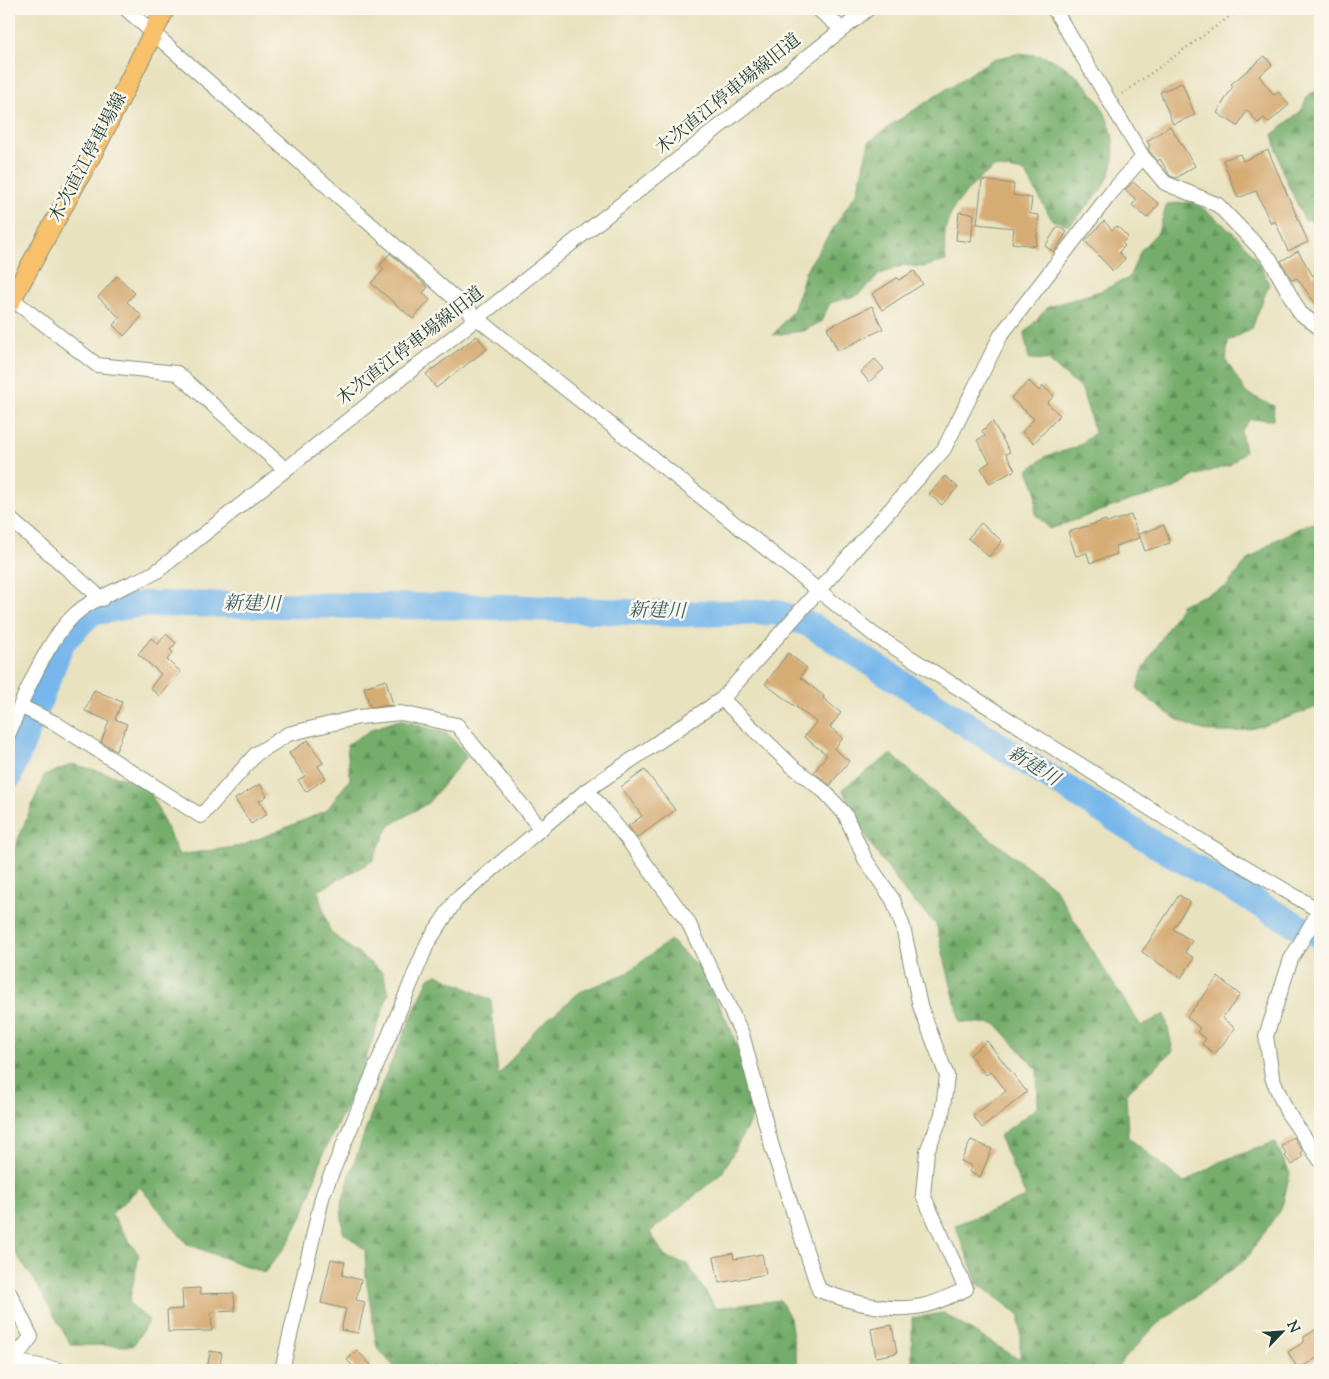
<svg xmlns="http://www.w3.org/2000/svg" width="1329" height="1379" viewBox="0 0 1329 1379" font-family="'Sorts Mill Goudy','Noto Serif JP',serif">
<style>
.forest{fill:url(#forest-firs);stroke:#4a7550}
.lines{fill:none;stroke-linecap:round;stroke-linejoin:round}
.river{stroke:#77b7eb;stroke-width:26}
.building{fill:#d6ac75}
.minor-casing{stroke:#84907a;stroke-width:16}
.major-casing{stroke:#84907a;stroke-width:21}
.path{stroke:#84907a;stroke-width:2.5;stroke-dasharray:1 4;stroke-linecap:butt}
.minor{stroke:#fff;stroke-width:14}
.major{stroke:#f7c06b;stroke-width:19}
.labels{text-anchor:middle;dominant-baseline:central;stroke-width:5;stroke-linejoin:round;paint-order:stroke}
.street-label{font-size:18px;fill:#1f3d34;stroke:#fbf7ec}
.water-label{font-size:19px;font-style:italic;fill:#355c62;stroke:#fbf7ec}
</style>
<defs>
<pattern id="forest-firs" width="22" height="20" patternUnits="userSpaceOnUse" patternTransform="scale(1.25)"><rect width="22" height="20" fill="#74ad6b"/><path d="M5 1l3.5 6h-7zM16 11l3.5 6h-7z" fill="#5f8e59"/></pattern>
</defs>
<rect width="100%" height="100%" fill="#fbf7ec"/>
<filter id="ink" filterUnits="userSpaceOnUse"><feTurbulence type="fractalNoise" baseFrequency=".02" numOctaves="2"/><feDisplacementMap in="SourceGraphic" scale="10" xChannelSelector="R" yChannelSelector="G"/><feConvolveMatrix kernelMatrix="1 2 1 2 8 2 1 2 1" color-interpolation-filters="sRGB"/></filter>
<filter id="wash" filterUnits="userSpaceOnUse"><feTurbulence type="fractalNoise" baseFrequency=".0096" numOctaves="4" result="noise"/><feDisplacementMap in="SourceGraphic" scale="20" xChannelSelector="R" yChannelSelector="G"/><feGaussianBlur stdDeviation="1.12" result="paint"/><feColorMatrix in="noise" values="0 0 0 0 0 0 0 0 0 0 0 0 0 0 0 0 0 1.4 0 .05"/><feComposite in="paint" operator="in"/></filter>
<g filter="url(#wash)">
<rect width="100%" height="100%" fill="#e8e2bf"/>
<path class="forest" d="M 1021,53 C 1030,55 1042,55 1051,59 C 1090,77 1124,127 1111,170 C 1106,188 1083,211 1070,225 L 1052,220 L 1025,172 L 994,167 C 975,182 947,207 945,233 C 944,242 945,252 946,261 L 923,267 L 904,265 L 880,274 L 858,295 L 830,303 L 821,322 L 803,331 L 773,335 L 794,309 L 806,270 L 857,192 L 869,142 L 894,123 L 993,59 Z
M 1320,89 L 1320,223 L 1304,219 L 1282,171 L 1273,134 L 1301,111 L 1308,95 Z
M 1194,202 C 1228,227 1253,245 1269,284 L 1252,328 L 1228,342 L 1226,360 L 1246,393 L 1274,406 L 1273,420 L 1250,419 L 1241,431 L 1245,451 L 1230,465 L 1194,476 L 1171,490 L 1132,500 L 1050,529 L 1035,514 L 1036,490 L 1028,470 L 1046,456 L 1075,448 L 1095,433 L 1082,390 L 1048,360 L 1029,359 L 1024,334 L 1048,307 L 1100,291 L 1129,278 L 1141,250 L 1158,232 L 1167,204 Z
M 1320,522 L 1320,706 C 1240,734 1206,754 1137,688 L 1143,670 L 1182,604 L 1226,587 L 1246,562 L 1274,541 L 1305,525 Z
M 400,720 L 448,734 L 467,756 L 428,803 L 389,826 L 372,861 L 318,891 L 330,932 L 382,972 L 389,992 L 358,1082 L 323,1154 L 304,1212 L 287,1245 L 264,1273 L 187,1244 L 140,1187 L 111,1214 L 139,1255 L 129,1303 L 149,1320 L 133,1346 L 71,1345 L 33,1278 L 9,1244 L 9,908 L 12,854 L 44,776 L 73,764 L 147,785 L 179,855 L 241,846 L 326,811 L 350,779 L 347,745 L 372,729 Z
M 891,754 L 962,817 L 1055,888 L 1094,954 L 1141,1026 L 1165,1014 L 1173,1051 L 1126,1093 L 1128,1137 L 1184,1183 L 1219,1162 L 1275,1142 L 1290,1173 L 1282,1207 L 1245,1260 L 1156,1325 L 1114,1370 L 904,1370 L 912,1366 L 912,1318 L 943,1313 L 1020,1360 L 1020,1315 L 978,1284 L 955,1225 L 1026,1197 L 999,1136 L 1038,1107 L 1037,1069 L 996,1024 L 960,1022 L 936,924 L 907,895 L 871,845 L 842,789 Z
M 670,940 L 702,970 L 732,1032 L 757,1109 L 722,1173 L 650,1232 L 665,1257 L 687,1264 L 716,1308 L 780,1300 L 790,1318 L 798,1370 L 397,1370 L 377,1348 L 366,1277 L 365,1250 L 343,1232 L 341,1205 L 353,1166 L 382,1083 L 429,978 L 437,974 L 491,1000 L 498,1076 L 535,1030 L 580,992 L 627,973 Z"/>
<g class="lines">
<path class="river" d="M 9,777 L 63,641 L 91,613 L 143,604 L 504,607 L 676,614 L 775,612 L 811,625 L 1156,845 L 1303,929 L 1320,935"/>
</g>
<g id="blocks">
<path class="building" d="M 1265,56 L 1272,65 L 1259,76 L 1274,95 L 1278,91 L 1289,105 L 1268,123 L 1264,118 L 1258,123 L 1247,110 L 1238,126 L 1217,113 L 1233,86 L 1231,84 Z
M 1182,83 L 1195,115 L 1173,124 L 1160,92 Z
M 1170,126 L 1195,166 L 1176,178 L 1170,176 L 1160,159 L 1158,161 L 1150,152 L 1148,148 L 1150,146 L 1147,141 Z
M 1268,150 L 1308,242 L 1288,251 L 1275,221 L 1271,224 L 1256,191 L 1238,198 L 1223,160 L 1240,154 L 1243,161 Z
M 982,180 L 1014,184 L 1013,195 L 1032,198 L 1030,214 L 1039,215 L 1036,246 L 1012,243 L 1014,228 L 977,224 Z
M 1133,182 L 1159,204 L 1147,218 L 1132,205 L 1137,200 L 1125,190 Z
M 959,212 L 974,214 L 971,242 L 956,240 Z
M 1104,221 L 1112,230 L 1117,226 L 1128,237 L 1122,243 L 1125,246 L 1119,252 L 1125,259 L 1113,271 L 1085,241 Z
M 1058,226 L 1067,232 L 1054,252 L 1045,246 Z
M 1298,251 L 1313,276 L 1320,271 L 1320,310 L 1297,278 L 1292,280 L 1281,261 Z
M 390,253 L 428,287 L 423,293 L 430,300 L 413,319 L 371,283 L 384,269 L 380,265 Z
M 914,271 L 923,284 L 882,310 L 872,294 L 897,278 L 899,280 Z
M 117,276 L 135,293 L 127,302 L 142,316 L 124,336 L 113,325 L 120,318 L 98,297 Z
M 872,306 L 883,329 L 838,351 L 827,328 Z
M 477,336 L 487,349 L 436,388 L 426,374 Z
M 875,359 L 884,369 L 869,382 L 861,372 Z
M 1029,381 L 1039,391 L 1043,386 L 1054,396 L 1047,403 L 1060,415 L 1034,443 L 1022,432 L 1034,419 L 1011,398 Z
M 992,421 L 1010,452 L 1006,454 L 1015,470 L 990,484 L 981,468 L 990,462 L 977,440 L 985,436 L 982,431 Z
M 945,476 L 958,487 L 942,505 L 929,494 Z
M 1131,515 L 1139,538 L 1115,546 L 1117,554 L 1090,563 L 1087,553 L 1076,556 L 1068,532 L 1106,520 L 1107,523 Z
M 981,523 L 1002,541 L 989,557 L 968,538 Z
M 1164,525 L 1170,543 L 1145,551 L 1139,534 Z
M 166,634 L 176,643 L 170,650 L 173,652 L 167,660 L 181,672 L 160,696 L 150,688 L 161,674 L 138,654 L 151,638 L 158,644 Z
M 788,653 L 807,668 L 800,677 L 824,696 L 823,698 L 841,713 L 830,727 L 843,738 L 834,749 L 849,761 L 830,785 L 814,772 L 827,755 L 804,737 L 816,722 L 765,684 Z
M 386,680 L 393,705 L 370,707 L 364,687 Z
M 94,690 L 122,702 L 115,719 L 127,724 L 116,751 L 101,742 L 109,721 L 85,711 Z
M 308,740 L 323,763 L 318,766 L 326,778 L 306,792 L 298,780 L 305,776 L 289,753 Z
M 645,770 L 675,810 L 637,838 L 628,826 L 642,816 L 621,787 Z
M 260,784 L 267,796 L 259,801 L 267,814 L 251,824 L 235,799 Z
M 1179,895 L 1190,902 L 1173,929 L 1192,941 L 1185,952 L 1194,958 L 1181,978 L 1142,952 Z
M 1218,977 L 1240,995 L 1222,1018 L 1235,1028 L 1215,1054 L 1202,1044 L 1206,1039 L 1197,1032 L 1200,1028 L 1187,1017 Z
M 987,1041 L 1027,1092 L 982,1128 L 973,1116 L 1006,1091 L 991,1071 L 986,1075 L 970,1055 Z
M 1293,1137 L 1303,1151 L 1301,1153 L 1303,1157 L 1292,1165 L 1285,1156 L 1287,1154 L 1281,1146 Z
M 971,1140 L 992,1149 L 980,1177 L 969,1172 L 972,1166 L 961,1161 Z
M 733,1253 L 734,1259 L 762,1254 L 766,1274 L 719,1283 L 714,1257 Z
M 331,1259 L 345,1262 L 342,1275 L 361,1280 L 356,1300 L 365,1302 L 358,1333 L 341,1330 L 346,1309 L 321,1303 Z
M 200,1288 L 200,1294 L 234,1293 L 235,1311 L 211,1312 L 212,1331 L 168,1332 L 167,1310 L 183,1309 L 182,1289 Z
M 892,1325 L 897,1353 L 876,1357 L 871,1329 Z
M 1320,1327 L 1320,1356 L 1298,1369 L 1288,1352 L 1304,1342 L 1304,1337 Z
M 357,1350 L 371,1365 L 366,1370 L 357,1370 L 347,1360 Z
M 210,1351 L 222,1353 L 219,1370 L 207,1370 Z"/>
</g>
</g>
<g filter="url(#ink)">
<use href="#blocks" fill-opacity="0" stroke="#84907a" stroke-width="1"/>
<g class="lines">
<defs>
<path id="minor" d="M 126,9 L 477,318 L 873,634 L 1203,842 L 1320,911
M 818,9 L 842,29
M 1054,9 L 1143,157 L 1165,183 L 1218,205 L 1270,259 L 1300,313 L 1320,328
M 12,299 L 97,365 L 177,373 L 285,469
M 9,518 L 102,599
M 20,706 L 55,723 L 201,816 L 256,754 L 288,734 L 359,717 L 401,713 L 457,725 L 541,829
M 9,733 C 23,698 49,634 80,610 C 100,595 133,584 156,572 L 868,9
M 587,790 L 628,840 L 688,922 L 742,1034 L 772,1147 L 819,1290 C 852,1303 891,1314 926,1305 C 940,1302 954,1294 966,1289 L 923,1195 L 927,1151 L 942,1115 L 947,1076 L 920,1006 L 903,927 L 893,900 L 865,859 L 845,814 L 825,792 L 792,766 L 722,699
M 1319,911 L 1291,959 L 1266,1036 L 1272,1077 L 1287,1112 L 1320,1160
M 9,1292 L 31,1337 L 13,1361
M 9,1366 L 13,1361 L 60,1370
M 282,1370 L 323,1194 L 428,942 L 456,900 L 587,790 L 722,699 L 944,449 L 1001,335 L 1110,194 L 1143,157"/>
<path id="major" d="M 9,304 L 97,145 L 165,9"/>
</defs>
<use href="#minor" class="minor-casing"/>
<use href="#major" class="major-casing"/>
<path class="path" d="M 1122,94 L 1240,9"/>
<use href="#minor" class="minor"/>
<use href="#major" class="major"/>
</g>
</g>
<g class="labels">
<g class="street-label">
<text transform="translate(729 95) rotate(-39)">木次直江停車場線旧道</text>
<text transform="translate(89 158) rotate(-62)">木次直江停車場線</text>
<text transform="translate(411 347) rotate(-38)">木次直江停車場線旧道</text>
</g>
<g class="water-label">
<text transform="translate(252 605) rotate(1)">新建川</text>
<text transform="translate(657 612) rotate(1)">新建川</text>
<text transform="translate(1033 767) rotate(32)">新建川</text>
</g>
</g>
<rect width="1329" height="1379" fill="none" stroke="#fbf7ec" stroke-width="30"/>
<g transform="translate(1282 1332) rotate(65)" stroke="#fbf7ec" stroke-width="4" paint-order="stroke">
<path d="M0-4L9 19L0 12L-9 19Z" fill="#1f3d34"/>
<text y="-8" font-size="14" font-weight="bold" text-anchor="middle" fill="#1f3d34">N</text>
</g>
</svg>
